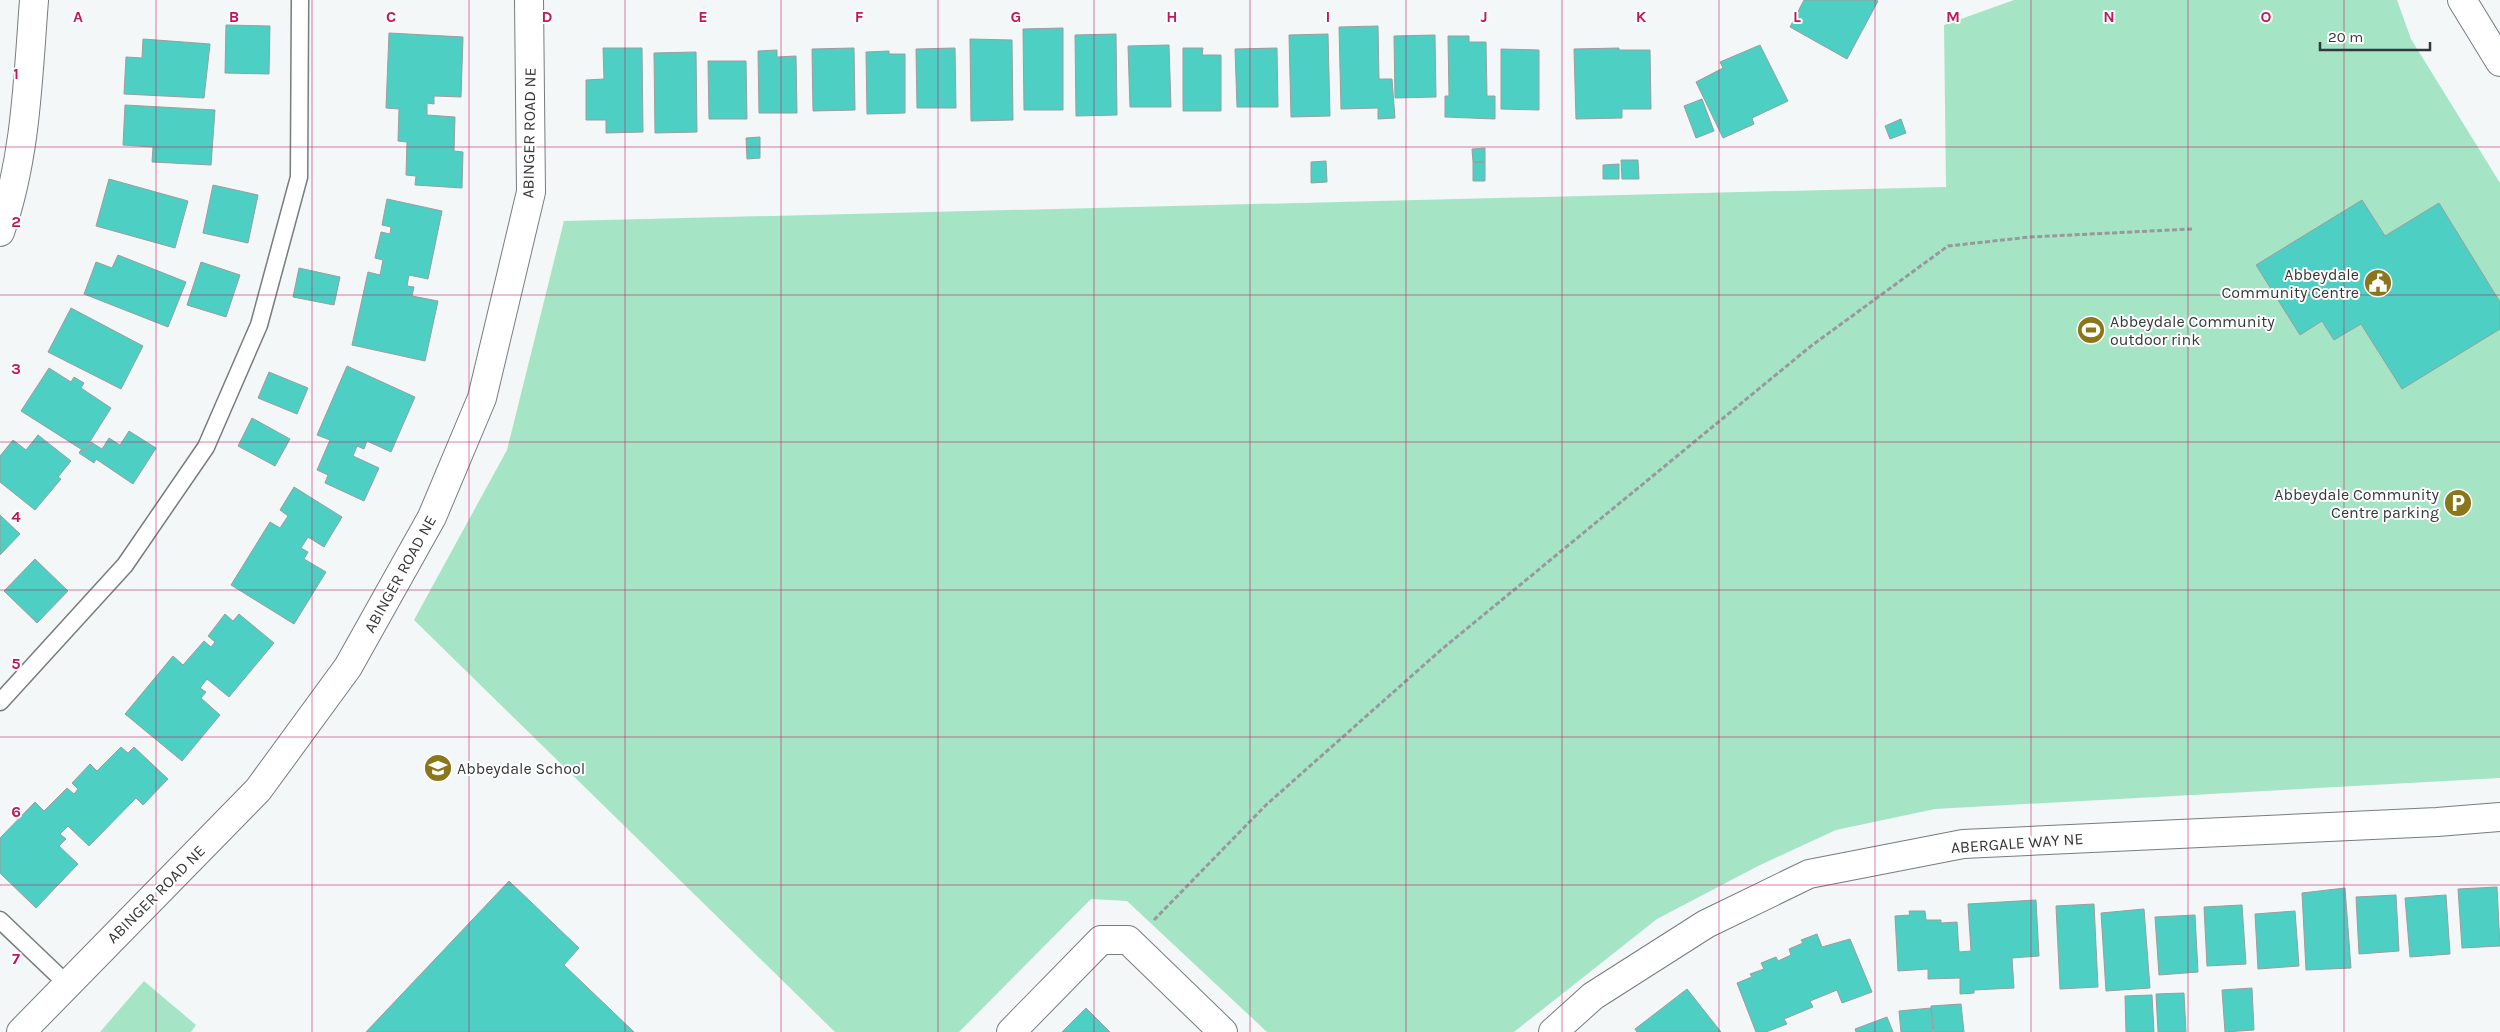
<svg xmlns="http://www.w3.org/2000/svg" width="2500" height="1032" viewBox="0 0 2500 1032" font-family="Karla,sans-serif">
<style>
.green{fill:#a6e4c6}
.building{fill:#4ecfc3;stroke:#9a9e9e}
.lines{fill:none;stroke-linecap:round;stroke-linejoin:round}
.lane-casing{stroke:#797c7d;stroke-width:19}
.street-casing{stroke:#797c7d;stroke-width:30}
.secondary-casing{stroke:#797c7d;stroke-width:30}
.path{stroke:#97999a;stroke-width:3;stroke-dasharray:5 2.5;stroke-linecap:butt}
.lane{stroke:#fff;stroke-width:16}
.street{stroke:#fff;stroke-width:28}
.secondary{stroke:#fff;stroke-width:28}
.grid{fill:none;stroke:#c2185b;stroke-width:1;stroke-opacity:0.55}
.labels{text-anchor:middle;dominant-baseline:central;stroke-width:4;stroke-linejoin:round;paint-order:stroke}
.street-label{font-size:16px;fill:#363738;stroke:#fff}
.poi-label{font-size:16px;fill:#363738;stroke:#fff;text-anchor:end}
.grid-label{font-size:16px;text-anchor:middle;font-weight:bold;fill:#c2185b;stroke:#fff;stroke-width:4;stroke-linejoin:round;paint-order:stroke}
</style>
<rect width="100%" height="100%" fill="#f3f7f8"/>
<path class="green" d="M 2014,0 L 2397,0 L 2411,39 L 2500,183 L 2500,778 L 1935,809 L 1836,830 L 1758,866 L 1657,919 L 1514,1032 L 1267,1032 L 1127,901 L 1091,899 L 959,1032 L 835,1032 L 414,620 L 507,450 L 564,221 L 1946,187 L 1944,25 Z
M 144,981 L 196,1025 L 191,1032 L 100,1032 Z"/>
<path class="building" d="M 1804,0 L 1876,0 L 1878,1 L 1847,59 L 1790,27 Z
M 226,25 L 270,26 L 269,74 L 225,73 Z
M 1378,26 L 1379,79 L 1392,79 L 1395,118 L 1378,119 L 1378,108 L 1341,109 L 1339,27 Z
M 1063,28 L 1063,110 L 1024,110 L 1023,29 Z
M 389,33 L 463,37 L 461,97 L 434,96 L 434,104 L 427,103 L 427,115 L 455,117 L 454,151 L 463,152 L 462,188 L 415,185 L 416,176 L 406,175 L 407,142 L 398,141 L 399,109 L 386,108 Z
M 1116,34 L 1117,115 L 1076,116 L 1075,35 Z
M 1328,34 L 1330,116 L 1291,117 L 1289,35 Z
M 1435,35 L 1436,97 L 1395,98 L 1394,36 Z
M 1448,36 L 1469,36 L 1469,42 L 1486,42 L 1487,96 L 1495,96 L 1495,119 L 1445,117 L 1445,96 L 1449,96 Z
M 143,39 L 210,44 L 204,98 L 124,94 L 126,57 L 142,58 Z
M 970,39 L 1012,40 L 1013,120 L 971,121 Z
M 1169,45 L 1171,107 L 1130,107 L 1128,46 Z
M 1760,45 L 1788,101 L 1752,118 L 1754,124 L 1723,138 L 1696,82 L 1723,68 L 1720,62 Z
M 603,48 L 642,48 L 643,132 L 606,133 L 606,120 L 586,120 L 586,80 L 604,79 Z
M 854,48 L 855,110 L 813,111 L 812,49 Z
M 955,48 L 956,108 L 917,108 L 916,49 Z
M 1183,48 L 1203,48 L 1202,55 L 1221,55 L 1221,111 L 1183,111 Z
M 1277,48 L 1278,107 L 1237,107 L 1235,49 Z
M 1619,48 L 1619,50 L 1650,50 L 1651,109 L 1622,109 L 1622,118 L 1576,119 L 1574,49 Z
M 1501,49 L 1539,50 L 1539,110 L 1501,109 Z
M 777,50 L 777,57 L 796,56 L 797,113 L 759,113 L 758,51 Z
M 889,51 L 889,54 L 905,54 L 905,113 L 867,114 L 866,52 Z
M 696,52 L 697,132 L 655,133 L 654,53 Z
M 708,61 L 746,61 L 747,119 L 709,119 Z
M 1702,99 L 1714,131 L 1696,138 L 1684,106 Z
M 125,105 L 215,110 L 211,165 L 152,162 L 153,147 L 123,145 Z
M 1901,119 L 1906,133 L 1890,139 L 1885,126 Z
M 760,137 L 760,158 L 747,159 L 746,138 Z
M 1485,148 L 1485,162 L 1473,162 L 1472,149 Z
M 1621,160 L 1638,160 L 1639,179 L 1622,179 Z
M 1326,161 L 1327,182 L 1311,183 L 1311,162 Z
M 1473,162 L 1485,162 L 1485,181 L 1473,181 Z
M 1619,164 L 1619,179 L 1603,179 L 1603,165 Z
M 109,179 L 188,201 L 175,248 L 96,226 Z
M 213,185 L 258,195 L 248,243 L 203,233 Z
M 387,199 L 442,211 L 428,279 L 409,275 L 407,286 L 414,287 L 412,296 L 438,301 L 425,361 L 352,345 L 368,272 L 380,275 L 383,260 L 375,258 L 381,232 L 390,234 L 391,227 L 382,225 Z
M 2362,200 L 2385,236 L 2439,203 L 2500,302 L 2500,329 L 2402,389 L 2361,324 L 2334,340 L 2322,321 L 2300,335 L 2256,265 Z
M 118,255 L 186,282 L 168,327 L 84,294 L 96,262 L 112,268 Z
M 201,262 L 240,275 L 226,317 L 187,305 Z
M 299,268 L 340,277 L 334,305 L 293,297 Z
M 71,308 L 143,346 L 121,389 L 48,352 Z
M 347,366 L 415,397 L 391,452 L 367,441 L 364,449 L 357,446 L 353,456 L 379,468 L 364,501 L 325,483 L 328,475 L 317,470 L 330,440 L 317,435 Z
M 49,368 L 71,382 L 74,377 L 84,383 L 81,388 L 111,408 L 84,451 L 21,411 Z
M 269,372 L 308,388 L 297,414 L 258,398 Z
M 252,418 L 290,439 L 275,466 L 238,446 Z
M 129,431 L 156,448 L 133,484 L 96,459 L 94,463 L 79,453 L 81,450 L 84,452 L 91,442 L 102,449 L 109,438 L 120,445 Z
M 38,435 L 71,461 L 58,477 L 61,479 L 35,510 L 0,482 L 0,456 L 13,440 L 26,450 Z
M 294,487 L 342,517 L 324,547 L 308,537 L 301,548 L 308,552 L 304,559 L 326,572 L 294,624 L 231,585 L 270,522 L 280,528 L 288,516 L 280,510 Z
M 0,515 L 20,534 L 0,555 Z
M 35,559 L 68,591 L 37,623 L 4,591 Z
M 225,614 L 233,621 L 239,614 L 274,643 L 229,697 L 207,679 L 200,688 L 206,692 L 201,698 L 220,715 L 182,761 L 125,714 L 173,656 L 183,665 L 204,641 L 211,647 L 215,642 L 208,636 Z
M 121,747 L 128,753 L 134,747 L 168,779 L 143,805 L 136,798 L 89,846 L 68,826 L 60,834 L 66,839 L 59,846 L 78,864 L 36,908 L 0,873 L 0,838 L 35,802 L 44,811 L 67,788 L 74,794 L 78,789 L 72,783 L 90,764 L 97,771 Z
M 509,881 L 579,948 L 564,965 L 634,1032 L 366,1032 Z
M 2497,887 L 2500,946 L 2462,948 L 2458,889 Z
M 2345,888 L 2351,968 L 2306,970 L 2302,893 Z
M 2396,895 L 2399,951 L 2359,954 L 2356,897 Z
M 2446,895 L 2450,954 L 2410,957 L 2405,898 Z
M 2036,900 L 2039,956 L 2012,958 L 2014,988 L 1974,990 L 1974,993 L 1960,994 L 1960,978 L 1928,979 L 1928,969 L 1898,971 L 1895,916 L 1910,915 L 1909,911 L 1925,911 L 1926,920 L 1941,920 L 1941,923 L 1957,922 L 1959,952 L 1971,951 L 1968,904 Z
M 2094,904 L 2098,987 L 2060,989 L 2056,906 Z
M 2242,905 L 2246,964 L 2207,966 L 2204,907 Z
M 2144,909 L 2150,988 L 2106,991 L 2101,913 Z
M 2295,911 L 2299,966 L 2258,969 L 2255,914 Z
M 2195,915 L 2198,972 L 2159,975 L 2155,917 Z
M 1817,934 L 1822,947 L 1850,939 L 1872,992 L 1842,1003 L 1837,990 L 1810,1001 L 1813,1007 L 1784,1019 L 1787,1024 L 1766,1032 L 1756,1032 L 1737,983 L 1752,977 L 1750,974 L 1764,969 L 1761,963 L 1776,957 L 1778,961 L 1791,955 L 1789,949 L 1803,943 L 1801,940 Z
M 2252,988 L 2254,1030 L 2225,1032 L 2222,990 Z
M 1687,989 L 1721,1032 L 1637,1032 L 1635,1029 Z
M 2184,993 L 2186,1032 L 2158,1032 L 2156,994 Z
M 2152,995 L 2154,1032 L 2126,1032 L 2125,996 Z
M 1961,1004 L 1964,1032 L 1934,1032 L 1931,1006 Z
M 1086,1008 L 1110,1032 L 1062,1032 Z
M 1931,1008 L 1933,1032 L 1901,1032 L 1899,1011 Z
M 1887,1017 L 1893,1032 L 1856,1032 L 1855,1029 Z"/>
<g class="lines">
<defs>
<path id="lane" d="M 0,702 L 125,565 L 206,447 L 259,325 L 299,177 L 300,0
M 0,920 L 67,984"/>
<path id="street" d="M 0,232 C 26,158 28,78 34,0
M 21,1032 L 258,790 L 348,667 L 432,517 L 482,398 L 531,192 L 529,0
M 1011,1032 L 1101,940 L 1128,940 L 1223,1032
M 1553,1032 L 1593,996 L 1706,924 L 1809,874 L 1963,844 L 2437,822 L 2500,817"/>
<path id="secondary" d="M 2462,0 L 2500,62"/>
</defs>
<use href="#lane" class="lane-casing"/>
<use href="#street" class="street-casing"/>
<use href="#secondary" class="secondary-casing"/>
<path class="path" d="M 1154,920 L 1266,805 L 1442,649 L 1811,346 L 1948,246 L 2030,237 L 2192,229"/>
<use href="#lane" class="lane"/>
<use href="#street" class="street"/>
<use href="#secondary" class="secondary"/>
</g>
<path class="grid" d="M 156,0 L 156,1032M 312,0 L 312,1032M 469,0 L 469,1032M 625,0 L 625,1032M 781,0 L 781,1032M 938,0 L 938,1032M 1094,0 L 1094,1032M 1250,0 L 1250,1032M 1406,0 L 1406,1032M 1562,0 L 1562,1032M 1719,0 L 1719,1032M 1875,0 L 1875,1032M 2031,0 L 2031,1032M 2188,0 L 2188,1032M 2344,0 L 2344,1032M 0,147 L 2500,147M 0,295 L 2500,295M 0,442 L 2500,442M 0,590 L 2500,590M 0,737 L 2500,737M 0,885 L 2500,885"/>
<defs>
<symbol id="civic-disc" viewBox="-11 -11 22 22"><circle r="9.5" fill="#8b771b" stroke="#fff"/><path d="M-.6-6.5H3V-4.5H.6V-3L4-1V1h2V6H-6V1h2V-1L-.6-3ZM-1.2 2.5V6h2.4V2.5Z" fill="#fff"/></symbol>
<symbol id="stadium-disc" viewBox="-11 -11 22 22"><circle r="9.5" fill="#8b771b" stroke="#fff"/><path d="M0-5a6.5 5 0 1 0 0 10a6.5 5 0 1 0 0-10ZM-3.5-1.8h7v3.6h-7Z" fill="#fff"/></symbol>
<symbol id="parking-disc" viewBox="-11 -11 22 22"><circle r="9.5" fill="#8b771b" stroke="#fff"/><path d="M-3.5-5.5H1a3.5 3.5 0 0 1 0 7H-1V5.5H-3.5ZM-1-3.4V-.6H.8a1.4 1.4 0 0 0 0-2.8Z" fill="#fff"/></symbol>
<symbol id="school-disc" viewBox="-11 -11 22 22"><circle r="9.5" fill="#8b771b" stroke="#fff"/><path d="M0-5L7-2L0 1L-7-2ZM-4 1L0 2.5L4 1V4Q0 6-4 4Z" fill="#fff"/></symbol>
</defs>
<g fill-rule="evenodd">
<use href="#civic-disc" x="2362" y="267" width="32" height="32"/>
<use href="#stadium-disc" x="2075" y="314" width="32" height="32"/>
<use href="#parking-disc" x="2442" y="487" width="32" height="32"/>
<use href="#school-disc" x="422" y="752" width="32" height="32"/>
</g>
<g class="labels">
<g class="street-label">
<text transform="translate(529 133) rotate(-89)">ABINGER ROAD NE</text>
<text transform="translate(400 574) rotate(-61)">ABINGER ROAD NE</text>
<text transform="translate(2017 843) rotate(-4)">ABERGALE WAY NE</text>
<text transform="translate(156 894) rotate(-45)">ABINGER ROAD NE</text>
</g>
<g class="poi-label">
<text x="2359" y="274">Abbeydale<tspan x="2359" dy="18">Community Centre</tspan></text>
<text x="2110" y="321" text-anchor="start">Abbeydale Community<tspan x="2110" dy="18">outdoor rink</tspan></text>
<text x="2439" y="494">Abbeydale Community<tspan x="2439" dy="18">Centre parking</tspan></text>
<text x="457" y="768" text-anchor="start">Abbeydale School</text>
</g>
</g>
<g class="grid-label">
<text x="78" y="22">A</text>
<text x="234" y="22">B</text>
<text x="391" y="22">C</text>
<text x="547" y="22">D</text>
<text x="703" y="22">E</text>
<text x="859" y="22">F</text>
<text x="1016" y="22">G</text>
<text x="1172" y="22">H</text>
<text x="1328" y="22">I</text>
<text x="1484" y="22">J</text>
<text x="1641" y="22">K</text>
<text x="1797" y="22">L</text>
<text x="1953" y="22">M</text>
<text x="2109" y="22">N</text>
<text x="2266" y="22">O</text>
<text x="16" y="79">1</text>
<text x="16" y="227">2</text>
<text x="16" y="374">3</text>
<text x="16" y="522">4</text>
<text x="16" y="669">5</text>
<text x="16" y="817">6</text>
<text x="16" y="964">7</text>
</g>
<path d="M2320 42v8h110v-8" fill="none" stroke="#363738" stroke-width="2.5"/>
<text x="2328" y="42" font-size="15" fill="#363738" stroke="#ffffff" stroke-width="4" paint-order="stroke">20 m</text>
</svg>
